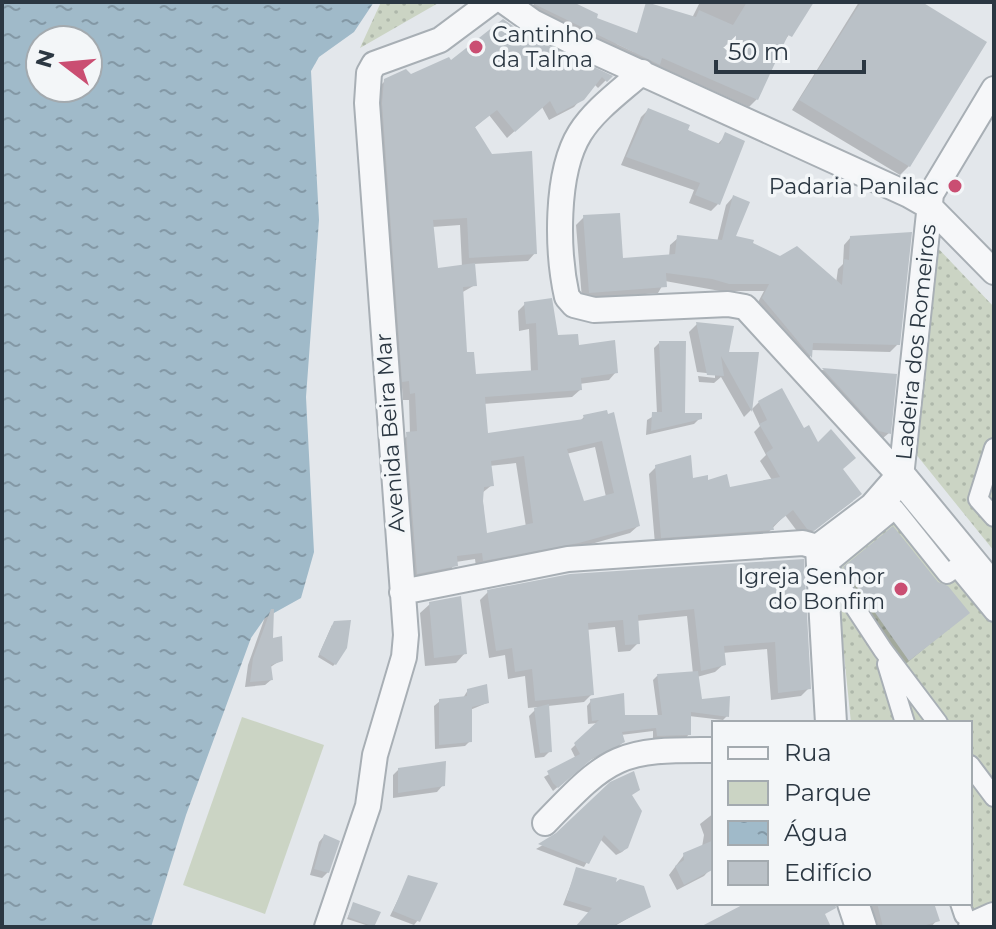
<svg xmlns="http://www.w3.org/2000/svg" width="996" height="929" viewBox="0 0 996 929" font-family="Montserrat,sans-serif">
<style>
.green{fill:url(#green-dots)}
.pitch{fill:#cbd4c4}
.water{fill:url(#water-ripples);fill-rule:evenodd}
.shadow{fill:#0003;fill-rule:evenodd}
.building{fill:#bac1c7;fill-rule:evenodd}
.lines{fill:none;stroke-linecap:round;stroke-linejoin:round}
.pedestrian-casing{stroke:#a8afb5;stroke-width:22}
.minor-casing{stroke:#a8afb5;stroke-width:28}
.tertiary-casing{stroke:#a8afb5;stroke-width:34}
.pedestrian{stroke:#f6f7f9;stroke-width:18}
.minor{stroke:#f6f7f9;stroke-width:24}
.tertiary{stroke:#f6f7f9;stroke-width:30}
.poi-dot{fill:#ca4e72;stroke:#f3f6f8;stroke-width:3}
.labels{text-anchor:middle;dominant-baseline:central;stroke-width:7;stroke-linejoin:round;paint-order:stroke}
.poi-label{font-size:22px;fill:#2b3742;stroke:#f3f6f8;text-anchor:end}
.street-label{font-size:22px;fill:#2b3742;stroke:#f3f6f8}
</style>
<defs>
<pattern id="green-dots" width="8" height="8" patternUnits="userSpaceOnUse" patternTransform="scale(2)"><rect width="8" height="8" fill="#cbd4c4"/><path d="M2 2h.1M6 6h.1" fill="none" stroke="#aeb7aa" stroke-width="1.8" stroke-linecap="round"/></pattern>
<pattern id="water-ripples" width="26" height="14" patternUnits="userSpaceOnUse" patternTransform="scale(2)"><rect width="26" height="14" fill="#a0bac9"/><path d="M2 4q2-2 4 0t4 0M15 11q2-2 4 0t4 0" fill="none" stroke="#8398a5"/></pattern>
</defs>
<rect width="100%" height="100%" fill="#e3e7eb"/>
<path class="green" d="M 381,2 L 440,2 L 360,48 Z
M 934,244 L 994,307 L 994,551 L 915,453 Z
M 902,499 L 994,612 L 994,902 L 963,915 L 958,903 L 970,903 L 970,723 L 851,723 L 834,556 Z"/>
<path class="pitch" d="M 242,717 L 324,745 L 265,914 L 183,885 Z"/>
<path class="water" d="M 2,2 L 374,2 L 354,32 L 319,57 L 311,71 L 319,220 L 306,397 L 314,552 L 301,598 L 265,618 L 251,638 L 186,815 L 151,927 L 2,927 ZM 40,40 L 88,40 L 88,88 L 40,88 Z"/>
<path class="shadow" d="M 536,2 L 568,2 L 596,15 L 594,19 L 617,44 L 634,52 L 655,17 L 692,18 L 700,2 L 812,2 L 783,43 L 757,99 L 749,107 L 656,65 L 650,71 L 527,11 Z
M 859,2 L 917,2 L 909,166 L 900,175 L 792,110 Z
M 525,37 L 609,77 L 598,88 L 594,84 L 574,107 L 549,120 L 542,107 L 507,138 L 489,115 L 474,128 L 535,253 L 528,261 L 473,264 L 475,285 L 461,293 L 465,354 L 474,376 L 531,372 L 529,329 L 519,331 L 518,311 L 525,304 L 556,338 L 616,372 L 609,380 L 579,384 L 580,390 L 572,397 L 483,404 L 486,435 L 579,422 L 584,417 L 605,412 L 638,526 L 630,533 L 570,550 L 476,567 L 475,559 L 456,562 L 449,572 L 410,580 L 400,442 L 410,434 L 409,400 L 403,400 L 402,388 L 396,389 L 377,89 L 385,81 L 411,77 ZM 460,225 L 462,267 L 436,270 L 432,227 ZM 595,447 L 606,497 L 583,503 L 566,454 ZM 516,463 L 526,527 L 486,535 L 482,493 L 492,485 L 489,466 Z
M 648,110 L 717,145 L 726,135 L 718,204 L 711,211 L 689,203 L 694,190 L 621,165 L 641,117 Z
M 733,197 L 733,237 L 836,283 L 838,269 L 843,264 L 844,245 L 851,237 L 898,344 L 890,352 L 811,350 L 810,357 L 804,364 L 756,306 L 764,291 L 720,291 L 665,281 L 658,293 L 582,299 L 576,225 L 584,217 L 621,260 L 669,257 L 670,245 L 678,238 L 717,242 L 726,205 Z
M 697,324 L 727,354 L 757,354 L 751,410 L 759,402 L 803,431 L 841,469 L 853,501 L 806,536 L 800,535 L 785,515 L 765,536 L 655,544 L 649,474 L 656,467 L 728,490 L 772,480 L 760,461 L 766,455 L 754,432 L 760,426 L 752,409 L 744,417 L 721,377 L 714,383 L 699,382 L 698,376 L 715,378 L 715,374 L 697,372 L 689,332 Z
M 659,343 L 683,415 L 700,418 L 694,424 L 646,435 L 647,420 L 657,414 L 654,348 Z
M 822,370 L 895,376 L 889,433 L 883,438 L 873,436 L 817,375 Z
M 893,529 L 936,583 L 967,613 L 896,672 L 832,581 Z
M 802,561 L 809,688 L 801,696 L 771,700 L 767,649 L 722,653 L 724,664 L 715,672 L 697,677 L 700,702 L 727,716 L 723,720 L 689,716 L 689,734 L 685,739 L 653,740 L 653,731 L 621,735 L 623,742 L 619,746 L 586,762 L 553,791 L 544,777 L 576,759 L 571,749 L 598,723 L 588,724 L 587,706 L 591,701 L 623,717 L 658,717 L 653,680 L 657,676 L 693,674 L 687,616 L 636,621 L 638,643 L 630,651 L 618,652 L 615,627 L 586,630 L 592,694 L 584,702 L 548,706 L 550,751 L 544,757 L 535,758 L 529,716 L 538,707 L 528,708 L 525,676 L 508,679 L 505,655 L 489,658 L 480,600 L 488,592 Z
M 430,604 L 465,653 L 456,663 L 425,666 L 420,613 Z
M 271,611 L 271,640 L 281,660 L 269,668 L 271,680 L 265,685 L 245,687 L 248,665 L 265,617 Z
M 332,625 L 335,664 L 333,666 L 318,657 Z
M 468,690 L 487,703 L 470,710 L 470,741 L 465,746 L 435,749 L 434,706 L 440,701 L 463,698 Z
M 399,769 L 443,785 L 437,792 L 393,798 L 393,775 Z
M 630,795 L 627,847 L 622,852 L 616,855 L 600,839 L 584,867 L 536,849 Z
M 714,813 L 714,865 L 704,876 L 677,890 L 669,875 L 684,855 L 702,847 L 704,835 L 700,824 Z
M 324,836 L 328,872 L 322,878 L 310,875 L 319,842 Z
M 577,869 L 612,886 L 649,906 L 613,927 L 576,927 L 590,913 L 563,905 Z
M 409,877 L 418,920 L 414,925 L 390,916 Z
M 863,903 L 932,903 L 937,920 L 931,927 L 868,927 Z
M 352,907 L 379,913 L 372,927 L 347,919 Z"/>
<path class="building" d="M 573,2 L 598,14 L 597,18 L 637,33 L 646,2 L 696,17 L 699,10 L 733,25 L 747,2 L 814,2 L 792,37 L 788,35 L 758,100 L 662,58 L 660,65 L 532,3 Z
M 861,2 L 922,2 L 987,42 L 910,167 L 799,100 Z
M 503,19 L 526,35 L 613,76 L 607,82 L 602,77 L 584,100 L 557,114 L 550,101 L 515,132 L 497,110 L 475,127 L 492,154 L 532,151 L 537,254 L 469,258 L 467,218 L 433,220 L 438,268 L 475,263 L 477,286 L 463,287 L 467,352 L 474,352 L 476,374 L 538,370 L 536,323 L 526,324 L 524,302 L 552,298 L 558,335 L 578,334 L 579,345 L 615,340 L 618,373 L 581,378 L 582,390 L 485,397 L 488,433 L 584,419 L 583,415 L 607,410 L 608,414 L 614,412 L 640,526 L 579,543 L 483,561 L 482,553 L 457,556 L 458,566 L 417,574 L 406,432 L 417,431 L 415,393 L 410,394 L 409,381 L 402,382 L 382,103 L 384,79 L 406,69 L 411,74 L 449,57 L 451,60 ZM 602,441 L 614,493 L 584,501 L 567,449 ZM 524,456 L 533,523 L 487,533 L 483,501 L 484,487 L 494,486 L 491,461 Z
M 648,108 L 690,125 L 688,130 L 720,144 L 725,132 L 745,141 L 720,205 L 695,195 L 700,183 L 626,157 Z
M 733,195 L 750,202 L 736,236 L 754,240 L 753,243 L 780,256 L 797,246 L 842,285 L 844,259 L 849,260 L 850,236 L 912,232 L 900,345 L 813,343 L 812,358 L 762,298 L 769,284 L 729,284 L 712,279 L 666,273 L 667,287 L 589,293 L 583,215 L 620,213 L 623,258 L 675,254 L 677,235 L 722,240 Z
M 696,322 L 734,326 L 729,352 L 759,352 L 752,412 L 721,356 L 724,376 L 707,375 Z
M 659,341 L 686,341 L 685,413 L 702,413 L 702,419 L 651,431 L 652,412 L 662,412 Z
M 822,368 L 897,374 L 891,434 L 879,431 Z
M 782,388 L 804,428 L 809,425 L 818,442 L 831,429 L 856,458 L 843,469 L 862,494 L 814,531 L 807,529 L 793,510 L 773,526 L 774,530 L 661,538 L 655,465 L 691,455 L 693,478 L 708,475 L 708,480 L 727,474 L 730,487 L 780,477 L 766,453 L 773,448 L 759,424 L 767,420 L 758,401 Z
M 893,526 L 938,582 L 948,586 L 970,613 L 909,661 L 843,567 Z
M 804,559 L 811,689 L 778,693 L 775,642 L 724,646 L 726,665 L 701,671 L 694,609 L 638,615 L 640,644 L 625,645 L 623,620 L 588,623 L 594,695 L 535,701 L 532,669 L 515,672 L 512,648 L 496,651 L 487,590 L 570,574 Z
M 461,596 L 467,654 L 434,658 L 429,602 Z
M 271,609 L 274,609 L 273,638 L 282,636 L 283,661 L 271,665 L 273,680 L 250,682 L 253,658 Z
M 351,620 L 347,648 L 336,665 L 319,654 L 334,621 Z
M 698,671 L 702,699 L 730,696 L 729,717 L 691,712 L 691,735 L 657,736 L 656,728 L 622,732 L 625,742 L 593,758 L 558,788 L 553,783 L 547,771 L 580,754 L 574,743 L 599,720 L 592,721 L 590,699 L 624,693 L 625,715 L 662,715 L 657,674 Z
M 487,684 L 489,703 L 472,707 L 472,742 L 439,745 L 439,699 L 467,696 L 467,689 Z
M 549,704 L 552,752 L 540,753 L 534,708 Z
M 446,761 L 445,786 L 398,793 L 398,768 Z
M 634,771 L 640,790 L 632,795 L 642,811 L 628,848 L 621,852 L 604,835 L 589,864 L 538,844 L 556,833 L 610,782 Z
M 324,834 L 340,841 L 329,873 L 314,869 Z
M 714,840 L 714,869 L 684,885 L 675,866 L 684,860 L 683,853 Z
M 576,867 L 617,878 L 616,882 L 620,879 L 644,886 L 651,907 L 611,927 L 575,927 L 592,908 L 566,900 Z
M 408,875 L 438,883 L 420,922 L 393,911 Z
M 353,902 L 381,912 L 374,927 L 348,917 Z
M 746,903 L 835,903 L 836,908 L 825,914 L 831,927 L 700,927 Z
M 877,903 L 934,903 L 940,921 L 919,927 L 883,927 Z"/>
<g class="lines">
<defs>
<path id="pedestrian" d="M 994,448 L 978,499 L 994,517
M 887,664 L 905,723
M 938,723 L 883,650 L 827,565 L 895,509 L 947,574 L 957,567 L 994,612
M 970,765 L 994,797
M 960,903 L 964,915"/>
<path id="minor" d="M 505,2 L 533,22 L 569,40 L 909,195 L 930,207 L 994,272
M 642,72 C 621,91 595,109 580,133 C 555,173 557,252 567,297 L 574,305 L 594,310 L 728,304 L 745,307 L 901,477
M 901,477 L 931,194 L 994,89
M 402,592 L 568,559 L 803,543 L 821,548
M 545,823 C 610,755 619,749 714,750
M 327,927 L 368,806 L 375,755 L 404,657 L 406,635 L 367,103 L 369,73 L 374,64 L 440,40 L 491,2"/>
<path id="tertiary" d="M 831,723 L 821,548 L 874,508 L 901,477 L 994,590
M 853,903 L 861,927
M 974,927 L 994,918"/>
</defs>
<use href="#pedestrian" class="pedestrian-casing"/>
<use href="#minor" class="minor-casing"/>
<use href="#tertiary" class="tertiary-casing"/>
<use href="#pedestrian" class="pedestrian"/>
<use href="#minor" class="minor"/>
<use href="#tertiary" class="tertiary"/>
</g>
<g class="poi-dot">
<circle cx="476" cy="47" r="8"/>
<circle cx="955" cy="186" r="8"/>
<circle cx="901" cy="589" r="8"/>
</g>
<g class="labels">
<g class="poi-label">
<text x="492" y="34" text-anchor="start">Cantinho<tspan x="492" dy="25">da Talma</tspan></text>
<text x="939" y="186">Padaria Panilac</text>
<text x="885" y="576">Igreja Senhor<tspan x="885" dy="25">do Bonfim</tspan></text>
</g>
<g class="street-label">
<text transform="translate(916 342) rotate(-84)">Ladeira dos Romeiros</text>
<text transform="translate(390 433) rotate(-94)">Avenida Beira Mar</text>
</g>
</g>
<rect width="996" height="929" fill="none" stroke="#2b3742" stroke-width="8"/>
<rect x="712" y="721" width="260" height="184" fill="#f3f6f8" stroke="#a3aaaf" stroke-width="2"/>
<rect x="728" y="747" width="40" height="12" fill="#f6f7f9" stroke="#a3aaaf" stroke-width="2"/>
<text x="784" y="761" font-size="24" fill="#2b3742">Rua</text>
<rect x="728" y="781" width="40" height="24" fill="#cbd4c4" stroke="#a3aaaf" stroke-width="2"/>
<text x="784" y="801" font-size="24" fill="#2b3742">Parque</text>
<rect x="728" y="821" width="40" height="24" fill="url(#water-ripples)" stroke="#a3aaaf" stroke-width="2"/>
<text x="784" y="841" font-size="24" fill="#2b3742">Água</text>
<rect x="728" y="861" width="40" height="24" fill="#bac1c7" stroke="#a3aaaf" stroke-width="2"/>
<text x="784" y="881" font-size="24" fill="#2b3742">Edifício</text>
<g transform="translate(64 64) rotate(286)"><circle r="38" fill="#f3f6f8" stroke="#a3aaaf" stroke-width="2"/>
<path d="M0-6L14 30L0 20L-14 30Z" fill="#ca4e72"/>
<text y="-12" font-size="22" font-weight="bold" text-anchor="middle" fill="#2b3742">N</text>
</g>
<path d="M716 60v12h148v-12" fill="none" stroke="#2b3742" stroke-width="4"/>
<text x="728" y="60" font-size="24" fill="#2b3742" stroke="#f3f6f8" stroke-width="6" paint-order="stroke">50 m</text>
</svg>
